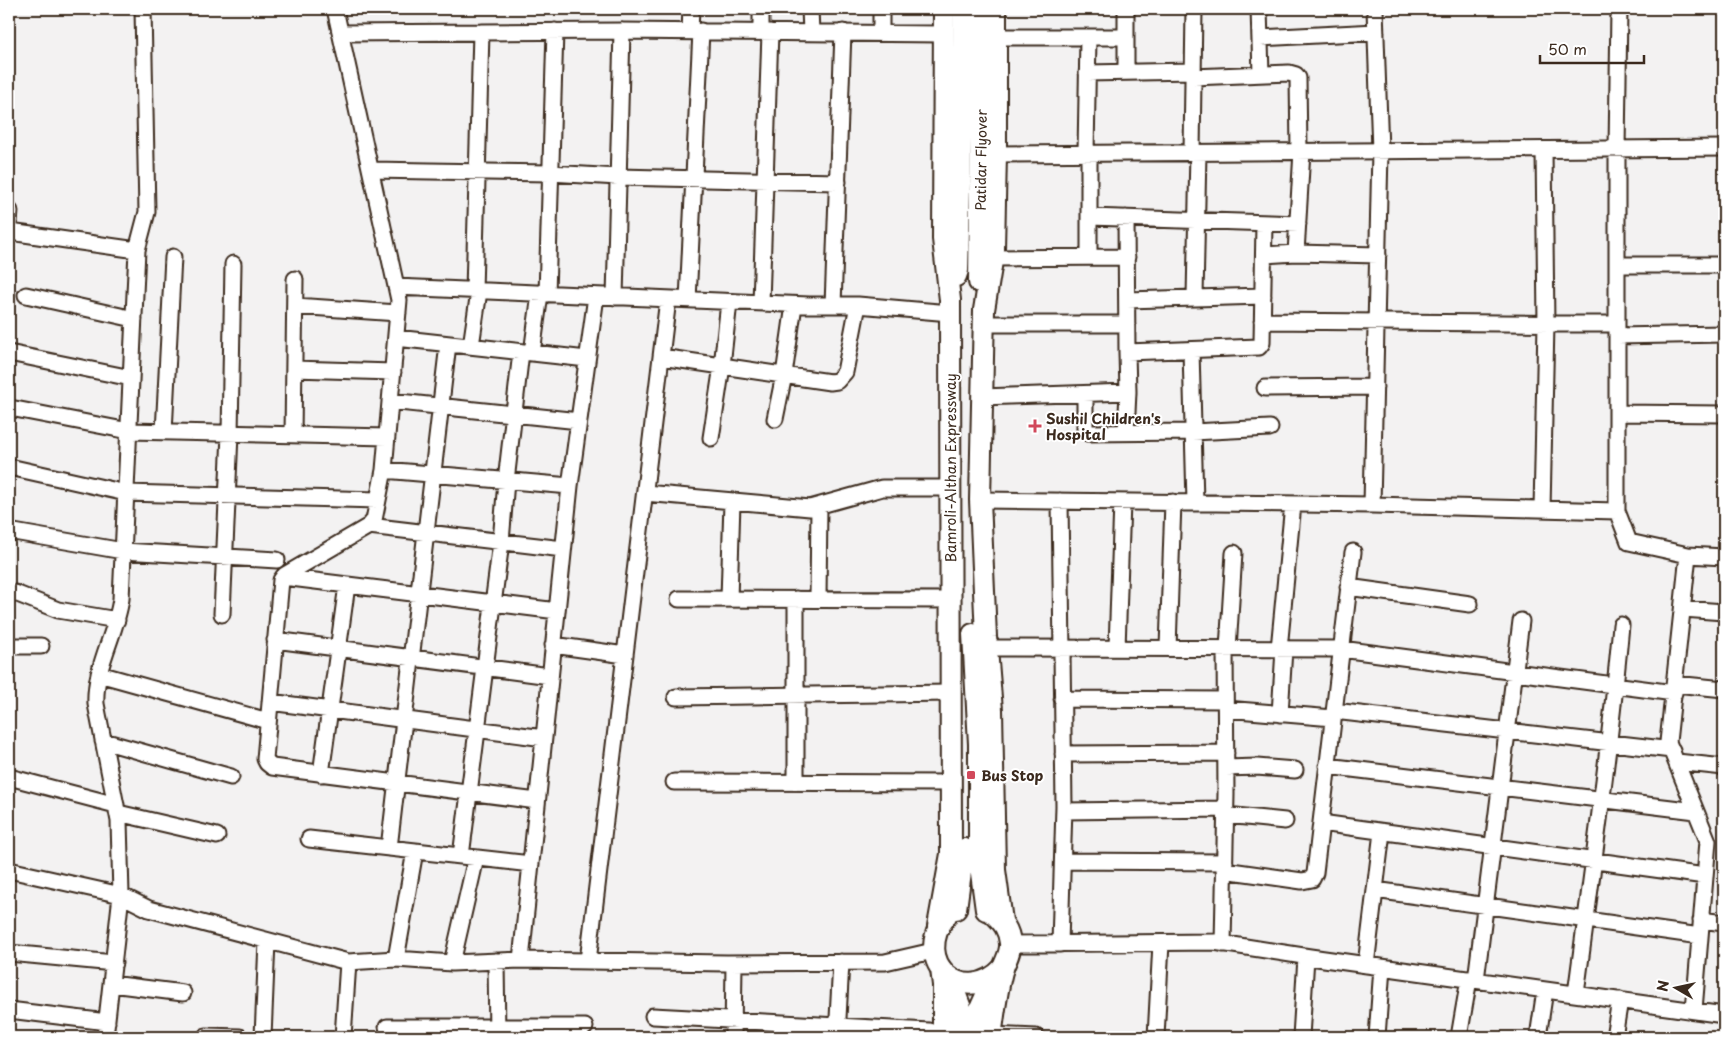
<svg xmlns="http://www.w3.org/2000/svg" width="1733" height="1046" viewBox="0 0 1733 1046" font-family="'Playpen Sans',sans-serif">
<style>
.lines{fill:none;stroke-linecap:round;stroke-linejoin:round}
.minor-casing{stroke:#3b2a1e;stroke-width:19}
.major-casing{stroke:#3b2a1e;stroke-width:24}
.minor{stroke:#fff;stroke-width:15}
.major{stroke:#fff;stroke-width:20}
.poi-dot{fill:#d1495b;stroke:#fff;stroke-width:2}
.labels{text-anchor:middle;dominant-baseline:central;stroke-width:4;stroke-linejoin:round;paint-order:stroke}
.street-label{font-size:14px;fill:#3b2a1e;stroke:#fff}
.poi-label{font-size:14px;font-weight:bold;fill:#3b2a1e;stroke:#fff;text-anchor:start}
</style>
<rect width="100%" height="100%" fill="#f3f2f2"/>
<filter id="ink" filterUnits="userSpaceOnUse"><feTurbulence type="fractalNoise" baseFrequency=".02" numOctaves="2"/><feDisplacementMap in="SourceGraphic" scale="10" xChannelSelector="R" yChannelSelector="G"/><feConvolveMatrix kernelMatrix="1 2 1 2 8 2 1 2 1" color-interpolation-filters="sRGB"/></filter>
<g filter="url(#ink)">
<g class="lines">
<defs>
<path id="minor" d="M 335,9 L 399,300 L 384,470
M 761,9 L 761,32
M 810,9 L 811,32
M 881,9 L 881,33
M 1126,9 L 1126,72
M 1259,9 L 1261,74
M 1619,9 L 1617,149 L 1617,511 L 1629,542 L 1688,555 L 1668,742 L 1708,841 L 1694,1010
M 690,31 L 691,9
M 341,33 L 622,31 L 943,34
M 996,37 L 1126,37
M 1260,38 L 1376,32
M 1087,73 L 1193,71
M 1193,77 L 1289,73 L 1296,75 L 1298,78 L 1299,151
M 1192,152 L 1194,9
M 1086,153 L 1088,37
M 996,154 L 1724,148
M 372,170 L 550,173 L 618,177 L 838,182
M 9,210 L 10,211 L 9,224
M 1090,217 L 1298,224
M 1126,218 L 1127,352 L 1259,347 L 1262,343 L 1264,223
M 9,229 L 10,232 L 137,250
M 1296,253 L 1302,151
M 1264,255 L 1296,253 L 1378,255
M 1089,257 L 1089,153
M 992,258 L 1127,257
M 1617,265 L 1724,265
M 396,287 L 809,305 L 858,305 L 950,313
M 474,291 L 481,32
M 547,294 L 555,31
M 26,295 L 134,319
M 615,297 L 622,31
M 1195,297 L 1198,152
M 688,300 L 701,31
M 1127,300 L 1263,296
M 761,303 L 770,32
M 833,305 L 843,32
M 295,306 L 398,313
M 1262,321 L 1617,324
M 984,324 L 1127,324
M 1617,336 L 1724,334
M 396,338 L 587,359
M 471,346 L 479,291
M 1191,350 L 1195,503
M 9,353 L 131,378
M 532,353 L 540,294
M 661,357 L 830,382 L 837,381 L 845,372 L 858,305
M 294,369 L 393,372
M 1265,388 L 1375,387
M 1085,394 L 1085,430 L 1088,433 L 1193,432 L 1270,428
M 982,397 L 1128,392 L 1127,352
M 390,401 L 579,421
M 10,408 L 129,431 L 387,437
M 1617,413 L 1724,414
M 775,419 L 784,375 L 794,305
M 164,432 L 173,257
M 1126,433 L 1128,392
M 293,435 L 295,279
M 711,438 L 722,366 L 729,302
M 14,468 L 126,493 L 378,500
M 570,486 L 596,296
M 645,493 L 810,508 L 882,488 L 950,488
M 980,500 L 1372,505 L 1617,511
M 1372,505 L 1380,151 L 1375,9
M 1542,509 L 1546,324 L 1544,150
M 369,526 L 563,549
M 14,532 L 123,551 L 277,560
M 1688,555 L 1724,557
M 283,577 L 557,611
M 1348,587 L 1470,604
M 15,593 L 58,610 L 117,620
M 679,599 L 950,600
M 729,599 L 732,502
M 796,599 L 796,782
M 818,599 L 819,506
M 1683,609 L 1724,612
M 222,614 L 230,434 L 233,264
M 275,640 L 550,676
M 553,645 L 625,655
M 9,646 L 41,646
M 987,648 L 1341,649 L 1674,693
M 1117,648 L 1122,502
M 1168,648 L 1173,502
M 1228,649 L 1234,553
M 1279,649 L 1293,504
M 99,674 L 268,721
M 1675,684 L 1724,689
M 676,697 L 950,693
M 1062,699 L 1225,700
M 270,702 L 544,738
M 1226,709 L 1333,718
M 1334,711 L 1672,750
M 1280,714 L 1284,649
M 103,741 L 231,777
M 1063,754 L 1226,753
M 1677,762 L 1724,767
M 1327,766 L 1696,811
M 1226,768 L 1257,767 L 1295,770
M 321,774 L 347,585
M 9,777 L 116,805
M 674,782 L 951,783
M 1064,811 L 1226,809
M 118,813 L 217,836
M 1226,815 L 1285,821
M 1321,823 L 1705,876
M 309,839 L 531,864
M 389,848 L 448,344
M 461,856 L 501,542 L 506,481 L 521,352
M 1063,861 L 1225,862
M 9,870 L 121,895 L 149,909 L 348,962 L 396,959 L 452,963 L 521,960 L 727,963 L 885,962 L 933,951
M 1224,870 L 1302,881 L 1312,879 L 1315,873 L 1353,552
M 1375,890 L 1700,936
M 1701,920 L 1724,923
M 1011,944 L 1214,942 L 1310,957 L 1724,1015
M 1060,944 L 1064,806 L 1060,501
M 1223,944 L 1226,794 L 1225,649
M 9,953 L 114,963
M 396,959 L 415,851
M 521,960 L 570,486 L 384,470 L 374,520 L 369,526 L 285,575 L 281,580 L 265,759 L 267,763 L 272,767 L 537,801
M 496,961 L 497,1036
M 588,961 L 668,299
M 452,963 L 476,858
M 1366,965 L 1382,832
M 1476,980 L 1521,621
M 111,984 L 183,993
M 1576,994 C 1592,871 1610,748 1621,625
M 9,1010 L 107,1022
M 653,1016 L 929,1031
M 387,1027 L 585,1027
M 991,1035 L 1036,1037
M 206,1036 L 240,1037
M 105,1037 L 121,895 L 119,821 L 96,704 C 94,667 116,635 121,599 L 137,250 L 147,212 L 143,9
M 263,1037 L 267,941
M 343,1037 L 348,962
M 733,1037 L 734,963
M 837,1037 L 841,962
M 1156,1037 L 1161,943
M 1301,1037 L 1306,957
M 1377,1037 L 1382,967
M 1459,1037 L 1469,979
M 1538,1037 L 1545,990
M 1614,1037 L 1620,1000"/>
<g id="major">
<path d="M 996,9 L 996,154 L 994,249 L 984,310 L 980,500 L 986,637 L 992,710 L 995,870 L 1002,921"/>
<path d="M 956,276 L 958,270 L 964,9"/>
<path id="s1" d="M 979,282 L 982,9"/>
<path d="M 973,634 L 979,744 L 979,858 L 986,910"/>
<path d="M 956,909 L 964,849"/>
<path d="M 946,916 C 910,962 964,1009 1003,968"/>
<path d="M 938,926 L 951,854 L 950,300 L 943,239 L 944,9"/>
<path d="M 941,969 L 943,985 L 943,1037"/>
<path d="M 949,977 L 961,1008 L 963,1037"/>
<path d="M 975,1037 L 979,1011 L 994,978"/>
<path d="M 991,1037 C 994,1016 997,988 1003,968 C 1006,959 1011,953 1010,943 C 1009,930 1003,922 993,913"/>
</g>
</defs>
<use href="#minor" class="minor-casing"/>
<use href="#major" class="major-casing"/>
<use href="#minor" class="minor"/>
<use href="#major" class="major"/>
</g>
</g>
<g class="poi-dot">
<path d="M1032.5 418.5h5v5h5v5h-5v5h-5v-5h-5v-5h5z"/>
<rect x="966" y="770" width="10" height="10" rx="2.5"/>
</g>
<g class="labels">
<g class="street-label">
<text stroke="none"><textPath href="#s1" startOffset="122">Patidar Flyover</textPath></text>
<text transform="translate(950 468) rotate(-90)">Bamroli-Althan Expressway</text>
</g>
<g class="poi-label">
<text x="1046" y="418">Sushil Children's<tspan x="1046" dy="16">Hospital</tspan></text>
<text x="981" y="775">Bus Stop</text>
</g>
</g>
<rect width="1733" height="1046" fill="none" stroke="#fff" stroke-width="30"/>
<rect x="15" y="15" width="1703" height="1016" fill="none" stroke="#3b2a1e" stroke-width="2" filter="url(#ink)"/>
<g transform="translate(1676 988) rotate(279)" stroke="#ffffff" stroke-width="4" paint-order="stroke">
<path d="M0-4L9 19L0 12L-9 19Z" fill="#3b2a1e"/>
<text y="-8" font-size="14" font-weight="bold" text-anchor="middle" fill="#3b2a1e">N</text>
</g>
<path d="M1540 55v8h104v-8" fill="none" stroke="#3b2a1e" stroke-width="2.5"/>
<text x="1548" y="55" font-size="15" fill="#3b2a1e" stroke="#ffffff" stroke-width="4" paint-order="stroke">50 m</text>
</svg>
